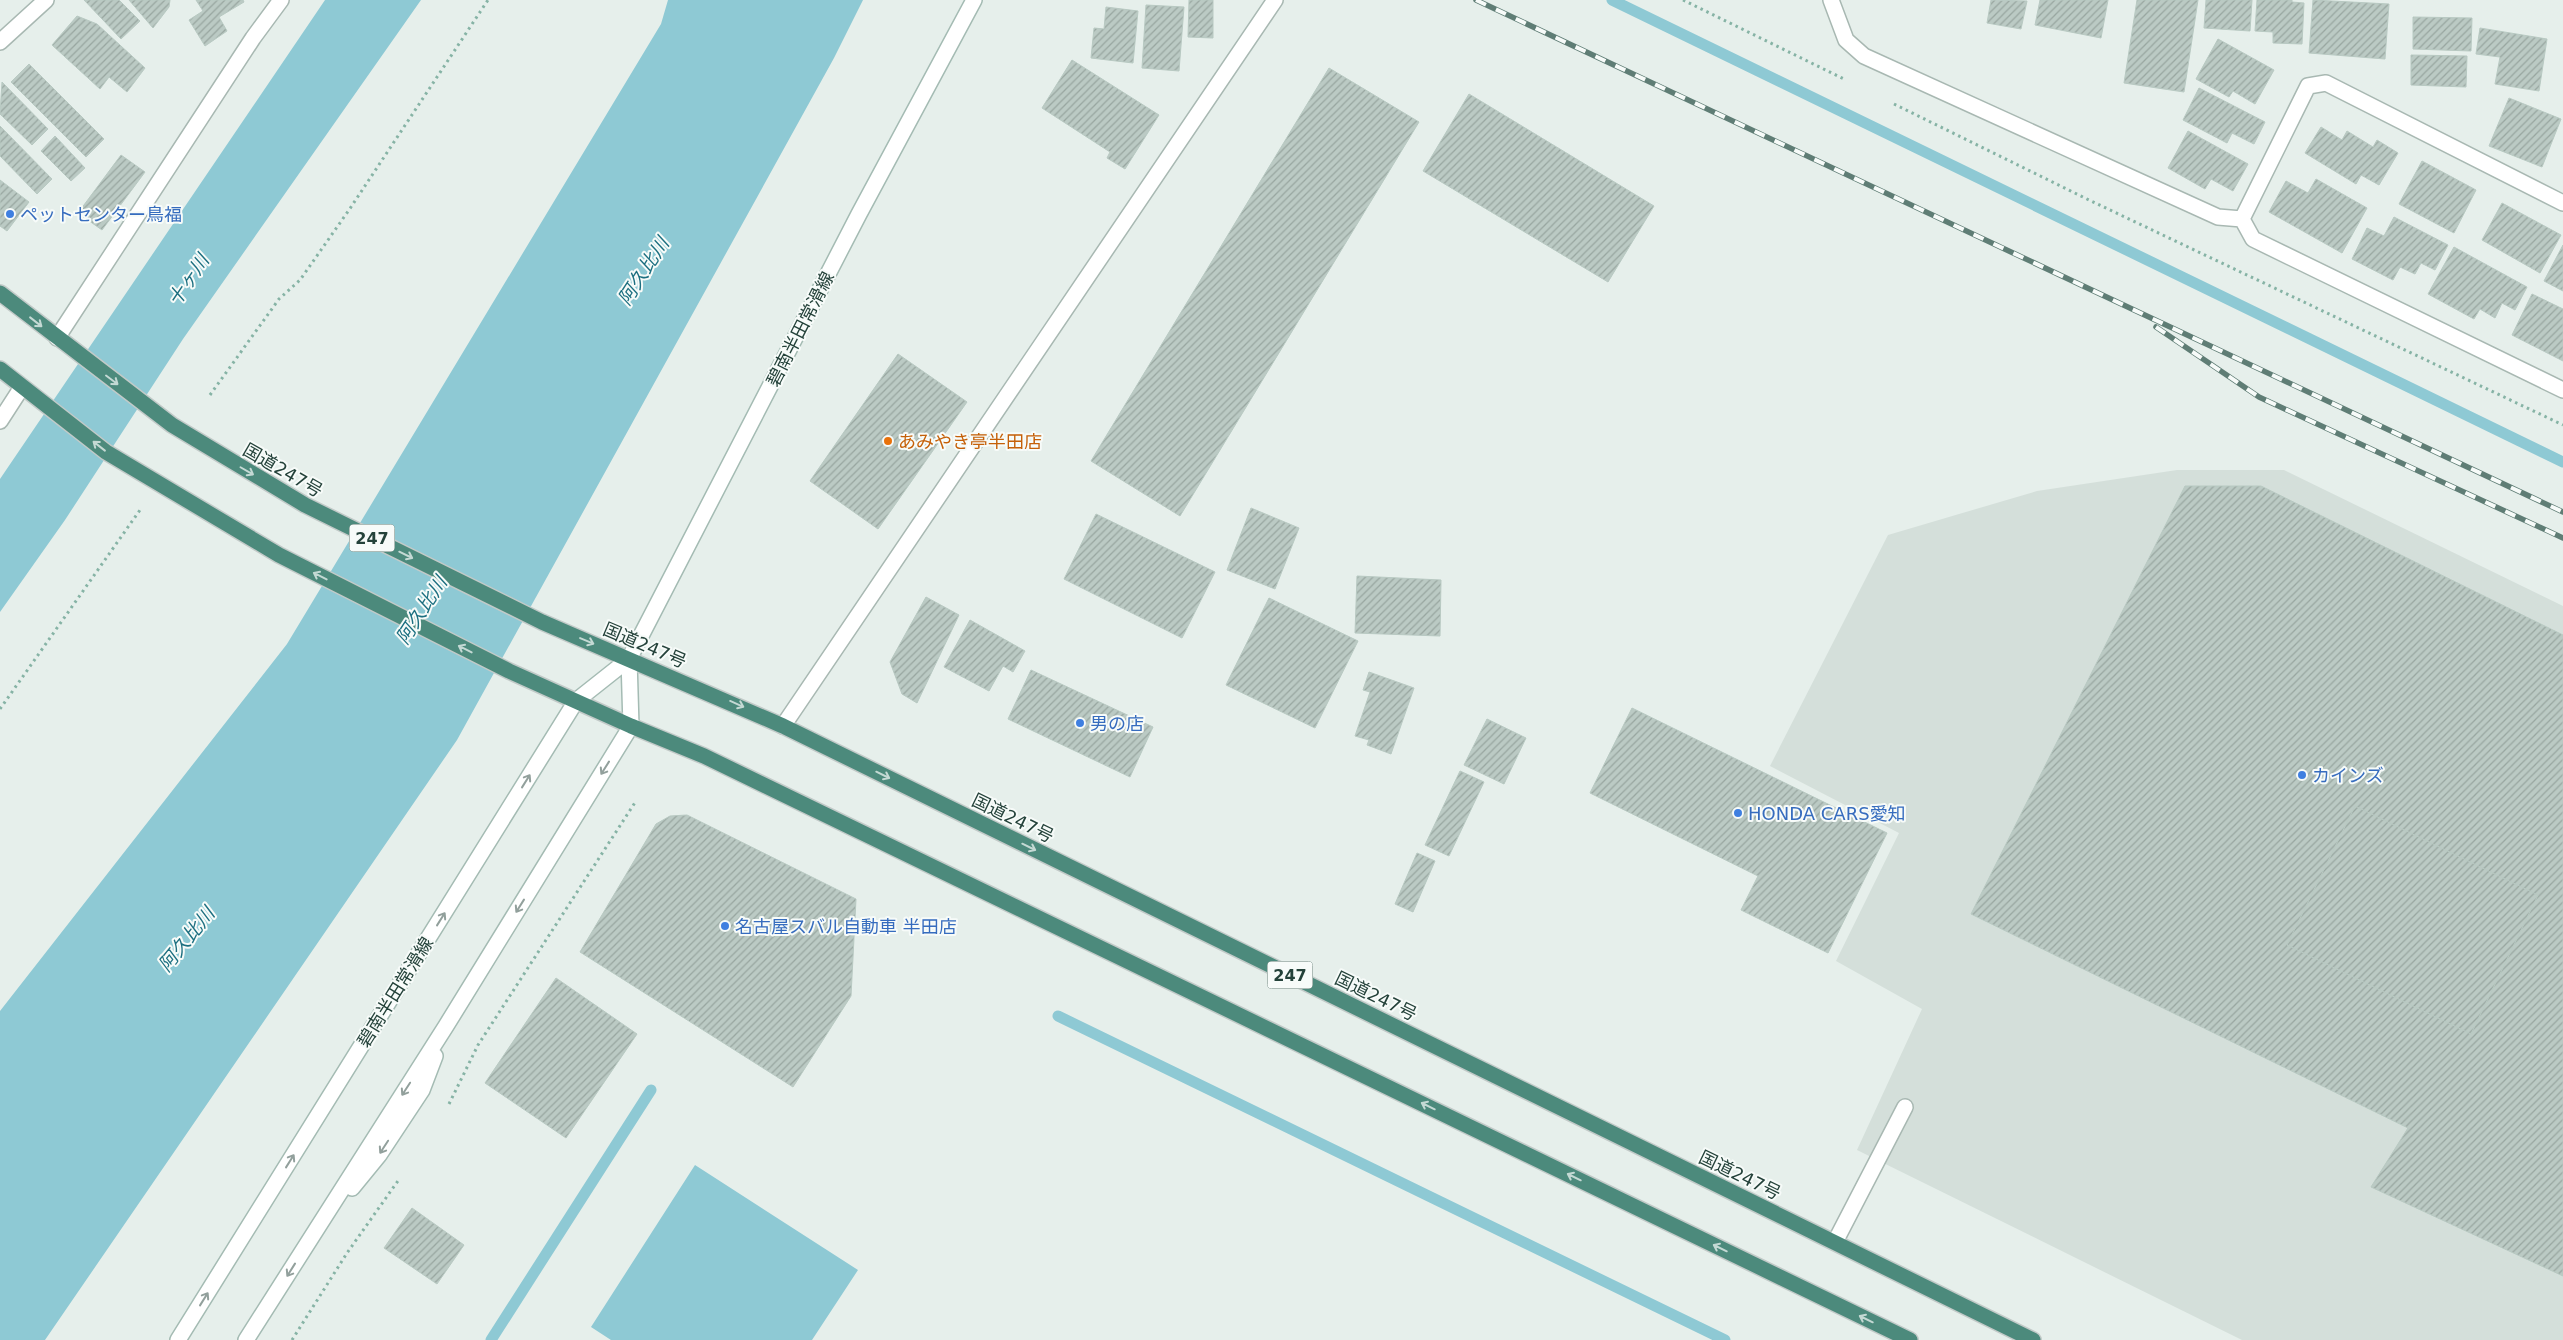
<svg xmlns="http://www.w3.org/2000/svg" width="2563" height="1340" viewBox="0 0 2563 1340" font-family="'DejaVu Sans','Noto Sans JP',sans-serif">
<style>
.built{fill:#d4dfda}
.water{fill:#8ec9d4}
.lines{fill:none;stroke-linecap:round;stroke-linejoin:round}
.stream{stroke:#8ec9d4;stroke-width:11}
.building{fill:url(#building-hatch);stroke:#b8c9c2}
.service-casing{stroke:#a8b8b2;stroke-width:18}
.minor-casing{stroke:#a8b8b2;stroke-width:18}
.secondary-casing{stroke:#a4bbb3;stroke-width:18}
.trunk-casing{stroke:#c2cac8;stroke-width:18}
.path{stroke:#86b3a5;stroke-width:3;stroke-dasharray:2.5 4;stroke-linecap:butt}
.service{stroke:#fff;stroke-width:15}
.minor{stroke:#fff;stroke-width:15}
.secondary{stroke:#fff;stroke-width:15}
.trunk{stroke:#4c8a7c;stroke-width:15}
.rail-casing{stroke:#5f7d75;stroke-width:5.5}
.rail{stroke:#f7fbf9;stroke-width:4;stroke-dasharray:11;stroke-linecap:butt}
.oneway{stroke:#c4d9d4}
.oneway2{stroke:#92a09c}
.shop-dot{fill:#3f7fe0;stroke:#f7fbf9;stroke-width:2}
.food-dot{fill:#e8710a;stroke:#f7fbf9;stroke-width:2}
.labels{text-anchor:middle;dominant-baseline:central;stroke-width:4;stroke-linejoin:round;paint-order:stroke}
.shield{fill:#f7fbf9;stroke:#637a73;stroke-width:1}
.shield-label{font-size:16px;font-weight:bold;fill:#24423a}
.shop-label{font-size:18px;fill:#366cbe;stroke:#f7fbf9;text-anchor:start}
.street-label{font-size:18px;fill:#24423a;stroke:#f7fbf9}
.food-label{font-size:18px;fill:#c56008;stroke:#f7fbf9;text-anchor:start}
.water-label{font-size:19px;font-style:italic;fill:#1c6f80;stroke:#f7fbf9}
</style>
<defs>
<pattern id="building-hatch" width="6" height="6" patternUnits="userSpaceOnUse" patternTransform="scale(1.25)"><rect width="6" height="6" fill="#bbcac4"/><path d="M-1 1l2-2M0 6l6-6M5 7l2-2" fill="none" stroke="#98a6a0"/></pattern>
</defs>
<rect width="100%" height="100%" fill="#e6efeb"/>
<path class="built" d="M 2177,470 L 2284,470 L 2563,606 L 2563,1340 L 2242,1340 L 1857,1150 L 1922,1009 L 1836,961 L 1899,833 L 1770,766 L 1888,535 L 2037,491 Z"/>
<path class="water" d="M 325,0 L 421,0 L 183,339 L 65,520 L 0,612 L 0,479 Z
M 668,0 L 863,0 L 834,58 L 457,740 L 45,1340 L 0,1340 L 0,1011 L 287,644 L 661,24 Z
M 695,1165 L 858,1270 L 812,1340 L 611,1340 L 591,1327 Z"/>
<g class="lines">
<path class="stream" d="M 1612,0 L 2563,462
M 1058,1016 L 1725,1340
M 491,1340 L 651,1090"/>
</g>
<path class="building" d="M 84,0 L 119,0 L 140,21 L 121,39 Z
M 129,0 L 170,0 L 169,7 L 153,28 Z
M 196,0 L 243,0 L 244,2 L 219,17 L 227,31 L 205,46 L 189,20 L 203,11 Z
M 1189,0 L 1213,0 L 1213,38 L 1188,37 Z
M 1991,0 L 2027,1 L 2021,29 L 1987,23 Z
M 2040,0 L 2108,0 L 2101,38 L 2035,25 Z
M 2137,0 L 2198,0 L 2184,92 L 2124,83 Z
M 2206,0 L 2252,0 L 2250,31 L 2204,28 Z
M 2257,0 L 2292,0 L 2292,2 L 2304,3 L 2302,44 L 2273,43 L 2273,32 L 2255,31 Z
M 2313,0 L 2389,4 L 2385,59 L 2309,53 Z
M 1146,5 L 1184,7 L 1179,71 L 1142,68 Z
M 1106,7 L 1138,11 L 1133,63 L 1091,58 L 1094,28 L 1104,29 Z
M 77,16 L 97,24 L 145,68 L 127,92 L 109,77 L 100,89 L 52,45 Z
M 2413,17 L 2472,18 L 2471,51 L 2413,49 Z
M 2480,28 L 2547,39 L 2539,91 L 2495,84 L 2500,57 L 2476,54 Z
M 2218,39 L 2274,70 L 2255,104 L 2233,91 L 2229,97 L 2196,79 Z
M 2411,55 L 2467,56 L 2466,87 L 2411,85 Z
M 1072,60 L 1159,115 L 1125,169 L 1107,158 L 1110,152 L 1042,108 Z
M 29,64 L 104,139 L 86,157 L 11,82 Z
M 1329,68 L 1419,122 L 1180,516 L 1091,461 Z
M 2,82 L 48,129 L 32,145 L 0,114 Z
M 2199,88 L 2265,122 L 2254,144 L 2232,133 L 2227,143 L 2183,120 Z
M 1469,94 L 1654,206 L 1608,282 L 1423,171 Z
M 2509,98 L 2561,119 L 2542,167 L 2489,146 Z
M 0,126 L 52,179 L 37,194 L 0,156 Z
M 2321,127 L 2342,140 L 2347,131 L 2373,147 L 2377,140 L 2398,153 L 2379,185 L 2361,175 L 2356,184 L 2305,153 Z
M 2188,131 L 2248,164 L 2233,191 L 2211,179 L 2205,189 L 2168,168 Z
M 55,136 L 85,168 L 71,181 L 41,151 Z
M 121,155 L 145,172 L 102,230 L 78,213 Z
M 2422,161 L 2476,190 L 2454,233 L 2399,204 Z
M 2316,179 L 2367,208 L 2342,253 L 2269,212 L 2286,181 L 2308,193 Z
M 0,180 L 29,202 L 7,231 L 0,226 Z
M 2502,203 L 2561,235 L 2540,273 L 2482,240 Z
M 2394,217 L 2448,245 L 2435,270 L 2421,263 L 2415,274 L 2400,267 L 2393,280 L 2352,259 L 2367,228 L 2384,236 Z
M 2563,245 L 2563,291 L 2544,281 Z
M 2454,247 L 2527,287 L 2515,310 L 2502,303 L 2495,318 L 2480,309 L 2474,319 L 2428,294 Z
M 2532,294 L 2563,309 L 2563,361 L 2512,335 Z
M 898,354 L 967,402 L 878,529 L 810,481 Z
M 2185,486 L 2261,486 L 2563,635 L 2563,1276 L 2371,1187 L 2408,1128 L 1971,914 Z
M 1251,508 L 1299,528 L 1275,589 L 1227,570 Z
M 1096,514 L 1215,572 L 1182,638 L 1064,579 Z
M 1357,576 L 1441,580 L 1440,636 L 1355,633 Z
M 926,597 L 959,615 L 917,703 L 902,694 L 890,662 Z
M 1269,598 L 1358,641 L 1315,728 L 1226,685 Z
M 970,620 L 1025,651 L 1013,672 L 1003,666 L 989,691 L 944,667 Z
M 1031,670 L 1153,727 L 1130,777 L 1008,719 Z
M 1369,672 L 1414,688 L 1391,754 L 1367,745 L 1369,740 L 1355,736 L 1370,692 L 1363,690 Z
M 1632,708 L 1887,833 L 1828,953 L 1741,910 L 1758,876 L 1590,793 Z
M 1487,719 L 1526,738 L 1504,784 L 1464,765 Z
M 1460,771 L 1484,782 L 1449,856 L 1425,845 Z
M 2355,806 L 2538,895 L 2471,1034 L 2287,945 Z
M 687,815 L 856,899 L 851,996 L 793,1087 L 580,952 L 656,824 L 670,816 Z
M 1417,853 L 1435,861 L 1413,912 L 1395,904 Z
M 556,978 L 637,1034 L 566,1138 L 485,1083 Z
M 412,1208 L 464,1245 L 437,1284 L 384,1248 Z"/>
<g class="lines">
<defs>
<path id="service" d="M 1835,1242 L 1905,1107"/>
<path id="minor" d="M 1831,0 L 1846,40 L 1864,56 L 2218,217 L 2242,219
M 0,42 L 46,0
M 2563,203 L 2326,83 L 2308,86 L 2242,219 L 2253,239 L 2563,390
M 57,338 L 253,38 L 281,0
M 0,421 L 22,387
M 783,726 L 1275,0"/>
<path id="secondary" d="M 352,1188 L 379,1155 L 422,1090 L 435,1056
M 178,1340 L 576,701 L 629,659 L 859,214 L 974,0
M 246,1340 L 446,1026 L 631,726 L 629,659"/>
<path id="trunk" d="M 0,293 L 172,425 L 305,505 L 542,622 L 783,726 L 2033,1340
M 0,369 L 106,452 L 279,555 L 509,671 L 631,726 L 704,756 L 1910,1340"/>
</defs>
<use href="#service" class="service-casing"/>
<use href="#minor" class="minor-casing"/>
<use href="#secondary" class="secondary-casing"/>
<use href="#trunk" class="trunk-casing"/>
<path class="path" d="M 1683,0 L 1846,80
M 1894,104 L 2089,200 L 2563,425
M 210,395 L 279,299 L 300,280 L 349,210 L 488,0
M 0,709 L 140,510
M 449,1104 L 478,1045 L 636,801
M 292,1340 L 347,1253 L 400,1178"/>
<use href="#service" class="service"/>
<use href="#minor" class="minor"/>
<use href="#secondary" class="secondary"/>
<use href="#trunk" class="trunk"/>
<defs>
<path id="rail" d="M 1476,0 L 2563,512
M 2156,327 L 2259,397 L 2563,538"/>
</defs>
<use href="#rail" class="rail-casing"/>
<use href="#rail" class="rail"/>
</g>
<defs><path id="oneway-shaft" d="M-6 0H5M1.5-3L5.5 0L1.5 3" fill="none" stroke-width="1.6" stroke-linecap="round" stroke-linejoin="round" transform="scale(1.25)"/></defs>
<g class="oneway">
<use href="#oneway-shaft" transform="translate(36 322) rotate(38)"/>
<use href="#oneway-shaft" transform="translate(112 380) rotate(37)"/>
<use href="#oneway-shaft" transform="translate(99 446) rotate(-142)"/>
<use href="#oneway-shaft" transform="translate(247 471) rotate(30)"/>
<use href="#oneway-shaft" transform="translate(406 555) rotate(26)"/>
<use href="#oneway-shaft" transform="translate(320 576) rotate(-153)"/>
<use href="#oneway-shaft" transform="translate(587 641) rotate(23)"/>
<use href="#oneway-shaft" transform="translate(465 649) rotate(-153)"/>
<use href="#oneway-shaft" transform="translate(737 704) rotate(24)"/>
<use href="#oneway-shaft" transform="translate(883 775) rotate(26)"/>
<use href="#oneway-shaft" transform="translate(1029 847) rotate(26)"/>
<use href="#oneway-shaft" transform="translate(1428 1106) rotate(-154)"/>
<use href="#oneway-shaft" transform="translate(1574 1177) rotate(-154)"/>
<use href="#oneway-shaft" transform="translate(1720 1248) rotate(-154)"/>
<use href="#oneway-shaft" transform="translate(1866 1319) rotate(-154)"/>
</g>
<g class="oneway2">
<use href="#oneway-shaft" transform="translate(605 768) rotate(122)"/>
<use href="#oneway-shaft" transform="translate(526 781) rotate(-58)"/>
<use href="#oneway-shaft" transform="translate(520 906) rotate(122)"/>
<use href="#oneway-shaft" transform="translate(441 919) rotate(-58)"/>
<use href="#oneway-shaft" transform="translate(406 1089) rotate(123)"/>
<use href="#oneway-shaft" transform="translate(384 1147) rotate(123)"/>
<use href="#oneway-shaft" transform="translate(290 1161) rotate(-58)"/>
<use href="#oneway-shaft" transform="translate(291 1270) rotate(122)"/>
<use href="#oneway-shaft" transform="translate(204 1299) rotate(-58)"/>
</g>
<g class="shop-dot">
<circle cx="10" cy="214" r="5"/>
<circle cx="1080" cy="723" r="5"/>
<circle cx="2302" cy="775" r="5"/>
<circle cx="1738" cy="813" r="5"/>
<circle cx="725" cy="926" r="5"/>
</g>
<circle class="food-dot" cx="888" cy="441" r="5"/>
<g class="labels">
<g class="shield">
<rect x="349.5" y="524.5" width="45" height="27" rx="4"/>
<rect x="1267.5" y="961.5" width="45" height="27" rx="4"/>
</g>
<g class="shield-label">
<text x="372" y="538">247</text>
<text x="1290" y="975">247</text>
</g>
<g class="shop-label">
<text x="20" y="214">ペットセンター鳥福</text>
<text x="1090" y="723">男の店</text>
<text x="2312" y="775">カインズ</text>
<text x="1748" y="813">HONDA CARS愛知</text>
<text x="735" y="926">名古屋スバル自動車 半田店</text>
</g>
<g class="street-label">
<text transform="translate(800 329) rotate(-63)">碧南半田常滑線</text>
<text transform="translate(283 470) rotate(30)">国道247号</text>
<text transform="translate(645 645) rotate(23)">国道247号</text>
<text transform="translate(1013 818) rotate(26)">国道247号</text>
<text transform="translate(395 992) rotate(-58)">碧南半田常滑線</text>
<text transform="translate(1376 996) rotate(26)">国道247号</text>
<text transform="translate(1740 1175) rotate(26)">国道247号</text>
</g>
<g class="food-label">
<text x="898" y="441">あみやき亭半田店</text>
</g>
<g class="water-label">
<text transform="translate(643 271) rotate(-57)">阿久比川</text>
<text transform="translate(188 280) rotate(-56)">十ヶ川</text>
<text transform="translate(421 610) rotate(-57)">阿久比川</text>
<text transform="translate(186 939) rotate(-51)">阿久比川</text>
</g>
</g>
</svg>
